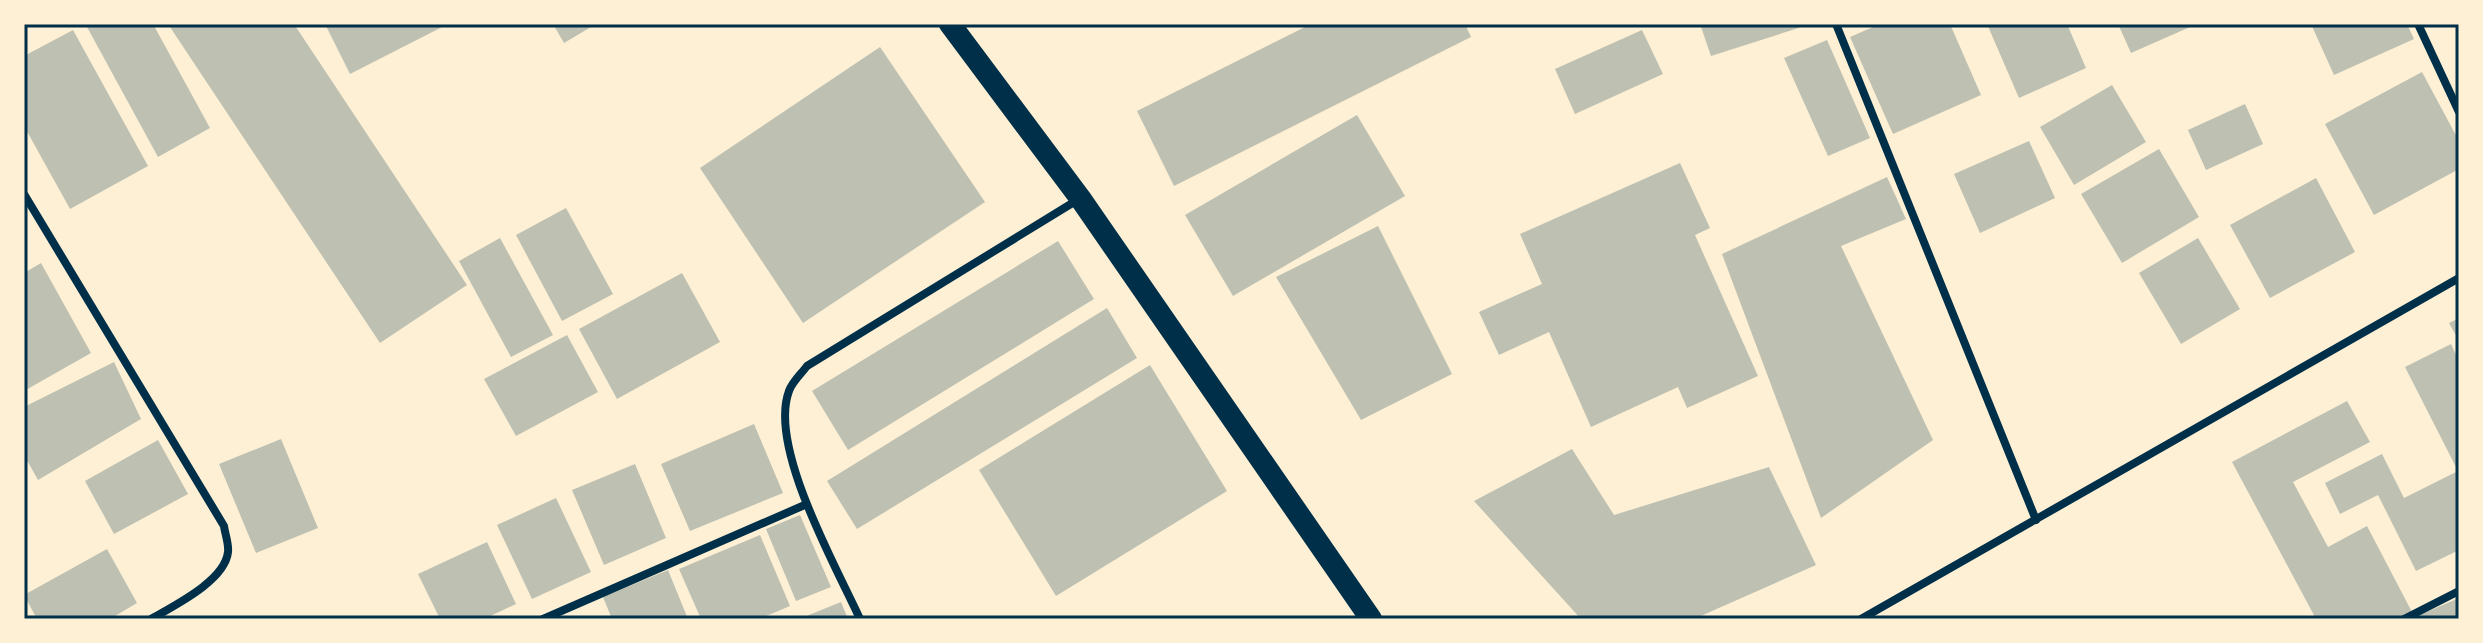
<svg xmlns="http://www.w3.org/2000/svg" width="2483" height="643" viewBox="0 0 2483 643" font-family="Barlow,sans-serif">
<style>
.building{fill:#bec0b2}
.lines{fill:none;stroke-linecap:round;stroke-linejoin:round}
.minor{stroke:#003049;stroke-width:8}
.trunk{stroke:#003049;stroke-width:22}
.neatline{fill:none;stroke:#003049;stroke-width:3}
</style>
<rect width="100%" height="100%" fill="#fdf0d5"/>
<path class="building" d="M 93,24 L 153,24 L 210,128 L 158,157 L 87,27 Z
M 168,24 L 294,24 L 467,285 L 380,343 Z
M 325,24 L 448,24 L 350,74 Z
M 553,24 L 596,24 L 564,43 Z
M 1311,24 L 1465,24 L 1471,37 L 1174,186 L 1137,111 Z
M 1700,24 L 1808,24 L 1808,25 L 1711,56 Z
M 1880,24 L 1950,24 L 1981,95 L 1893,134 L 1850,37 Z
M 1987,24 L 2067,24 L 2086,68 L 2019,98 Z
M 2118,24 L 2189,24 L 2190,27 L 2131,53 Z
M 2311,24 L 2407,24 L 2414,39 L 2334,75 Z
M 73,30 L 148,166 L 70,209 L 24,126 L 24,56 Z
M 1642,30 L 1663,74 L 1575,114 L 1555,69 Z
M 1827,40 L 1870,138 L 1828,156 L 1784,58 Z
M 880,47 L 985,202 L 803,323 L 700,168 Z
M 2422,72 L 2459,141 L 2459,169 L 2374,215 L 2325,124 Z
M 2112,85 L 2146,142 L 2074,185 L 2040,127 Z
M 2245,104 L 2263,144 L 2206,170 L 2188,130 Z
M 1357,115 L 1405,196 L 1233,296 L 1185,215 Z
M 2029,141 L 2055,198 L 1980,233 L 1954,174 Z
M 2159,149 L 2199,217 L 2122,263 L 2081,194 Z
M 1680,163 L 1710,228 L 1695,235 L 1758,376 L 1687,408 L 1678,387 L 1591,427 L 1549,332 L 1499,355 L 1479,312 L 1542,284 L 1520,234 Z
M 1887,177 L 1906,219 L 1841,246 L 1933,440 L 1821,518 L 1722,254 Z
M 2316,178 L 2355,252 L 2270,298 L 2230,225 Z
M 566,208 L 613,294 L 562,321 L 516,235 Z
M 1378,226 L 1452,374 L 1361,420 L 1276,277 Z
M 500,238 L 553,335 L 511,357 L 459,261 Z
M 2198,238 L 2240,309 L 2181,344 L 2139,273 Z
M 1058,241 L 1094,299 L 848,450 L 812,391 Z
M 41,263 L 91,353 L 24,391 L 24,273 Z
M 682,273 L 720,342 L 617,399 L 579,329 Z
M 1107,308 L 1137,358 L 857,529 L 827,481 Z
M 2459,318 L 2459,341 L 2449,323 Z
M 567,335 L 598,392 L 516,436 L 484,379 Z
M 2451,344 L 2459,361 L 2459,550 L 2416,571 L 2378,495 L 2340,514 L 2325,483 L 2382,454 L 2404,498 L 2458,471 L 2405,367 Z
M 114,362 L 141,419 L 38,480 L 24,455 L 24,407 Z
M 1150,365 L 1227,491 L 1056,596 L 979,470 Z
M 2347,401 L 2370,442 L 2293,482 L 2328,547 L 2367,526 L 2412,612 L 2398,619 L 2316,619 L 2232,462 Z
M 754,424 L 783,493 L 690,531 L 661,464 Z
M 281,439 L 318,528 L 256,553 L 219,464 Z
M 158,440 L 188,494 L 114,534 L 85,481 Z
M 1572,449 L 1614,515 L 1769,467 L 1816,565 L 1694,619 L 1581,619 L 1474,501 Z
M 635,464 L 666,538 L 604,565 L 572,490 Z
M 556,498 L 591,572 L 532,599 L 497,525 Z
M 800,515 L 831,587 L 796,601 L 766,529 Z
M 760,535 L 790,606 L 759,619 L 701,619 L 679,569 Z
M 487,542 L 516,604 L 484,619 L 440,619 L 418,574 Z
M 107,549 L 137,603 L 110,619 L 37,619 L 24,595 Z
M 668,570 L 688,619 L 612,619 L 603,597 Z
M 2459,598 L 2459,619 L 2416,619 L 2415,617 Z
M 841,602 L 848,619 L 799,619 Z"/>
<g class="lines">
<path class="minor" d="M 1836,24 L 2036,520
M 2418,24 L 2459,112
M 24,194 L 224,526 C 225,534 229,544 228,552 C 225,581 173,606 151,619
M 543,619 L 807,504
M 860,619 C 836,566 768,447 789,391 C 792,382 802,373 807,366 L 1079,199
M 1861,619 L 2459,278
M 2404,619 L 2459,591"/>
<path class="trunk" d="M 950,24 L 1080,198 L 1371,619"/>
</g>
<rect width="2483" height="643" fill="none" stroke="#fdf0d5" stroke-width="52"/>
<rect x="26" y="26" width="2431" height="591" class="neatline"/>
</svg>
